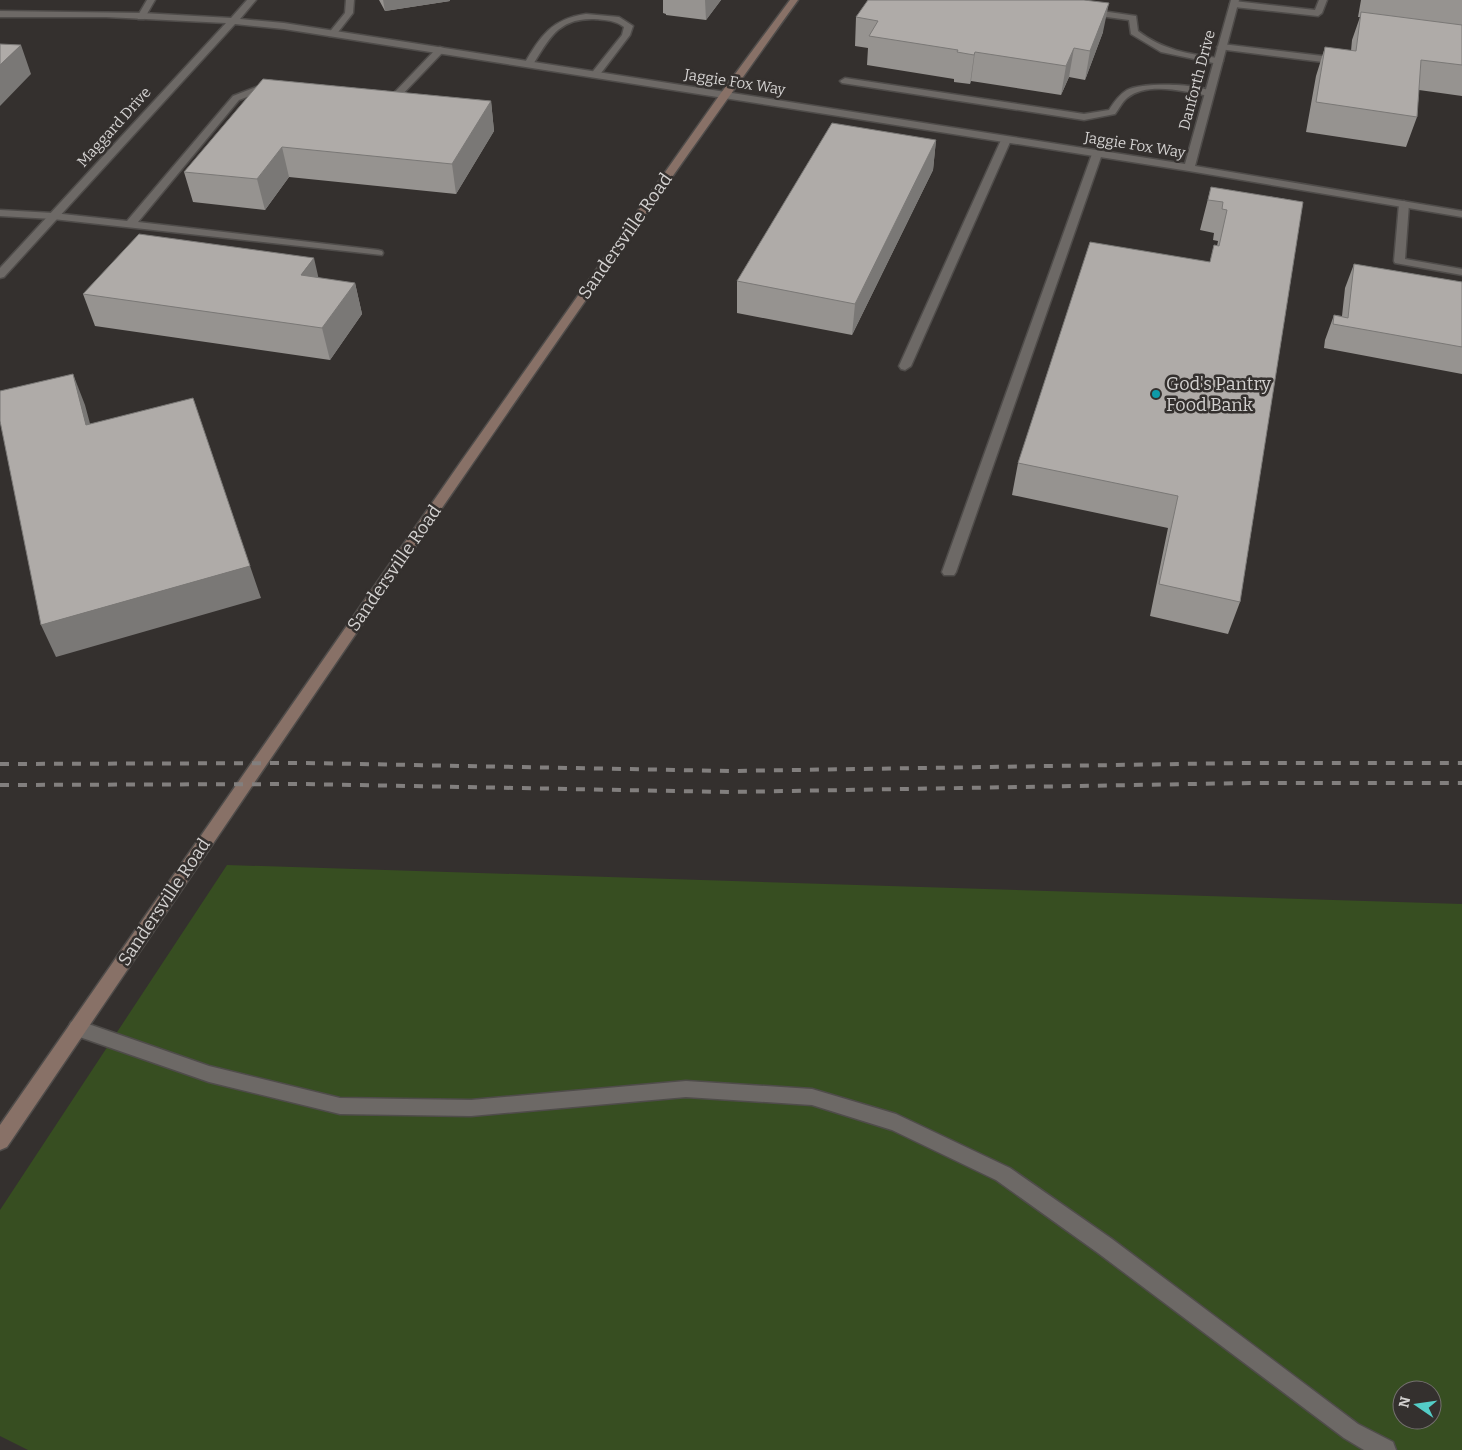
<svg xmlns="http://www.w3.org/2000/svg" width="1462" height="1450" viewBox="0 0 1462 1450" font-family="Bitter,serif">
<style>
.green{fill:#374e21;fill-rule:evenodd}
.lines{fill:none;stroke-linecap:round;stroke-linejoin:round}
.lane-casing{stroke:#4f4c4a;stroke-width:3}
.street-casing{stroke:#4f4c4a;stroke-width:3}
.secondary-casing{stroke:#4f4c4a;stroke-width:3}
.lane{fill:#6d6966;fill-rule:evenodd}
.street{fill:#6d6966;fill-rule:evenodd}
.secondary{fill:#887167;fill-rule:evenodd}
.rail{stroke:#827f7e;stroke-width:4;stroke-dasharray:9 9;stroke-linecap:butt}
.wall{fill:#969390}
.shaded-wall{fill:#7a7876}
.building{fill:#afaba8;stroke:#7a7876}
.culture-dot{fill:#0f9aa8;stroke:#34302e;stroke-width:2}
.labels{text-anchor:middle;dominant-baseline:central;stroke-width:5;stroke-linejoin:round;paint-order:stroke}
.far-street-label{font-size:15px;fill:#d3d1d0;stroke:#34302e}
.street-label{font-size:18px;fill:#d3d1d0;stroke:#34302e}
.poi-label{font-size:18px;fill:#d3d1d0;stroke:#34302e;text-anchor:start}
</style>
<rect width="100%" height="100%" fill="#34302e"/>
<path class="green" d="M 227,865 L 1462,904 L 1462,1450 L 28,1450 L 0,1436 L 0,1210 ZM 1402,1390 L 1432,1390 L 1432,1420 L 1402,1420 Z"/>
<g class="lines">
<defs>
<path id="lane" d="M 147,0 L 155,0 L 144,19 L 138,19 L 137,17 Z
M 346,0 L 354,0 L 353,13 L 335,36 L 329,36 L 328,34 L 345,13 Z
M 1319,0 L 1327,0 L 1322,13 L 1318,16 L 1234,7 L 1230,4 L 1234,1 L 1315,10 Z
M 1088,9 L 1136,16 L 1138,31 C 1163,50 1188,54 1218,58 L 1223,61 L 1218,64 L 1161,52 L 1131,34 L 1129,20 L 1085,14 L 1084,12 Z
M 586,14 L 619,17 L 633,26 L 630,35 L 598,77 L 592,77 L 590,75 L 622,35 L 624,27 C 615,20 605,20 594,19 C 558,18 549,39 532,66 L 526,66 L 524,64 C 541,36 551,19 586,14 Z
M 1222,44 L 1331,57 L 1336,60 L 1331,63 L 1219,49 L 1217,47 Z
M 440,47 L 443,48 L 443,52 L 397,100 L 379,99 L 379,95 L 392,95 L 437,48 Z
M 845,78 L 1084,114 L 1109,110 C 1114,102 1119,95 1127,90 C 1142,82 1202,83 1214,93 L 1209,96 C 1186,92 1148,81 1127,98 C 1122,102 1119,109 1115,114 L 1084,120 L 842,83 L 840,81 Z
M 264,84 L 275,86 L 277,88 L 272,91 L 265,90 L 239,100 L 138,222 L 378,250 L 382,251 L 383,253 L 382,255 L 53,219 L 0,216 L 0,210 L 53,213 L 127,221 L 233,96 Z
M 1006,137 L 1011,140 L 911,366 L 905,370 L 901,369 L 899,366 L 1001,140 Z
M 1097,151 L 1102,154 L 956,572 L 954,575 L 944,575 L 942,572 L 1092,154 Z
M 1404,201 L 1409,204 L 1405,259 L 1462,269 L 1462,275 L 1395,263 L 1394,261 L 1399,204 Z
M 77,1020 L 209,1066 L 340,1098 L 471,1100 L 686,1081 L 812,1089 L 896,1114 L 1010,1168 L 1112,1239 L 1358,1424 L 1393,1442 L 1396,1450 L 1364,1450 L 1344,1438 L 1098,1253 L 996,1180 L 892,1130 L 812,1105 L 686,1097 L 471,1116 L 340,1114 L 209,1082 L 71,1034 L 68,1028 L 71,1022 Z"/>
<path id="street" d="M 247,0 L 256,0 L 240,19 L 284,23 L 1185,164 L 1231,0 L 1239,0 L 1195,166 L 1462,211 L 1462,217 L 1189,171 L 284,29 L 235,24 L 4,277 L 0,278 L 0,268 L 226,23 L 106,17 L 0,17 L 0,11 L 142,13 L 231,18 Z"/>
<path id="secondary" d="M 790,0 L 798,0 C 527,377 268,763 7,1147 L 0,1150 L 0,1125 L 462,460 L 721,93 Z"/>
</defs>
<use href="#lane" class="lane-casing"/>
<use href="#street" class="street-casing"/>
<use href="#secondary" class="secondary-casing"/>
<use href="#lane" class="lane"/>
<use href="#street" class="street"/>
<use href="#secondary" class="secondary"/>
<path class="rail" d="M 0,764 L 306,763 L 730,771 L 1244,763 L 1462,763
M 0,785 L 301,784 L 730,792 L 1250,783 L 1462,783"/>
</g>
<path class="wall" d="M 379,0 L 450,0 L 450,1 L 385,11 Z
M 663,0 L 721,0 L 706,20 L 666,15 L 666,14 L 663,13 Z
M 1361,0 L 1462,0 L 1462,96 L 1419,90 L 1417,117 L 1406,147 L 1306,132 L 1316,76 L 1325,47 L 1351,51 L 1352,40 L 1360,17 L 1358,17 Z
M 856,17 L 1103,32 L 1085,80 L 1069,77 L 1061,95 L 971,81 L 970,84 L 954,82 L 954,79 L 867,65 L 868,48 L 855,46 Z
M 263,79 L 491,101 L 494,131 L 456,194 L 289,177 L 265,210 L 193,202 L 184,172 Z
M 936,140 L 933,170 L 852,335 L 737,313 L 737,281 Z
M 1211,187 L 1303,202 L 1240,602 L 1228,634 L 1150,616 L 1168,528 L 1012,495 L 1018,463 L 1210,262 L 1214,245 L 1217,246 L 1218,241 L 1213,240 L 1214,233 L 1200,230 Z
M 1354,264 L 1462,282 L 1462,374 L 1324,348 L 1325,340 L 1334,315 L 1342,316 L 1345,288 Z
M 318,278 L 355,283 L 362,314 L 330,360 L 95,326 L 83,294 Z"/>
<path class="shaded-wall" d="M 383,0 L 450,0 L 450,1 L 385,11 Z
M 705,0 L 721,0 L 706,20 Z
M 1109,3 L 1103,32 L 1085,80 L 1090,51 Z
M 21,45 L 31,74 L 0,106 L 0,65 Z
M 1074,48 L 1069,77 L 1061,95 L 1066,66 Z
M 975,52 L 971,81 L 970,84 L 974,55 Z
M 491,101 L 494,131 L 456,194 L 452,164 Z
M 936,140 L 933,170 L 852,335 L 855,304 Z
M 282,147 L 289,177 L 265,210 L 257,179 Z
M 314,258 L 321,289 L 301,275 Z
M 355,283 L 362,314 L 330,360 L 322,328 Z
M 73,374 L 85,405 L 99,457 L 86,425 Z
M 250,566 L 261,598 L 56,657 L 41,625 Z"/>
<path class="building" d="M 868,0 L 1084,0 L 1109,3 L 1090,51 L 1074,48 L 1066,66 L 975,52 L 974,55 L 957,52 L 958,50 L 869,36 L 878,21 L 856,17 Z
M 1361,12 L 1462,25 L 1462,65 L 1421,60 L 1417,117 L 1316,102 L 1325,47 L 1356,51 Z
M 0,44 L 21,45 L 0,65 Z
M 263,79 L 491,101 L 452,164 L 282,147 L 257,179 L 184,172 Z
M 832,123 L 936,140 L 855,304 L 737,281 Z
M 1211,187 L 1303,202 L 1240,602 L 1159,584 L 1178,496 L 1018,463 L 1090,242 L 1210,262 L 1214,245 L 1219,246 L 1227,210 L 1222,209 L 1223,202 L 1208,200 Z
M 139,234 L 314,258 L 301,275 L 355,283 L 322,328 L 83,294 Z
M 1354,264 L 1462,282 L 1462,347 L 1333,324 L 1334,315 L 1348,318 Z
M 73,374 L 86,425 L 193,398 L 250,566 L 41,625 L 0,421 L 0,391 Z"/>
<circle class="culture-dot" cx="1156" cy="394" r="5"/>
<g class="labels">
<g class="far-street-label">
<text transform="translate(1197 80) rotate(-75)">Danforth Drive</text>
<text transform="translate(735 82) rotate(9)">Jaggie Fox Way</text>
<text transform="translate(114 127) rotate(-48)">Maggard Drive</text>
<text transform="translate(1135 145) rotate(9)">Jaggie Fox Way</text>
</g>
<g class="street-label">
<text transform="translate(625 236) rotate(-55)">Sandersville Road</text>
<text transform="translate(394 568) rotate(-55)">Sandersville Road</text>
<text transform="translate(164 902) rotate(-56)">Sandersville Road</text>
</g>
<g class="poi-label">
<text x="1166" y="384">God's Pantry<tspan x="1166" dy="21">Food Bank</tspan></text>
</g>
</g>
<g transform="translate(1417 1405) rotate(283)"><circle r="24" fill="#34302e" stroke="#74706f"/>
<path d="M0-4L9 19L0 12L-9 19Z" fill="#54cdc7"/>
<text y="-8" font-size="14" font-weight="bold" text-anchor="middle" fill="#d3d1d0">N</text>
</g>
</svg>
